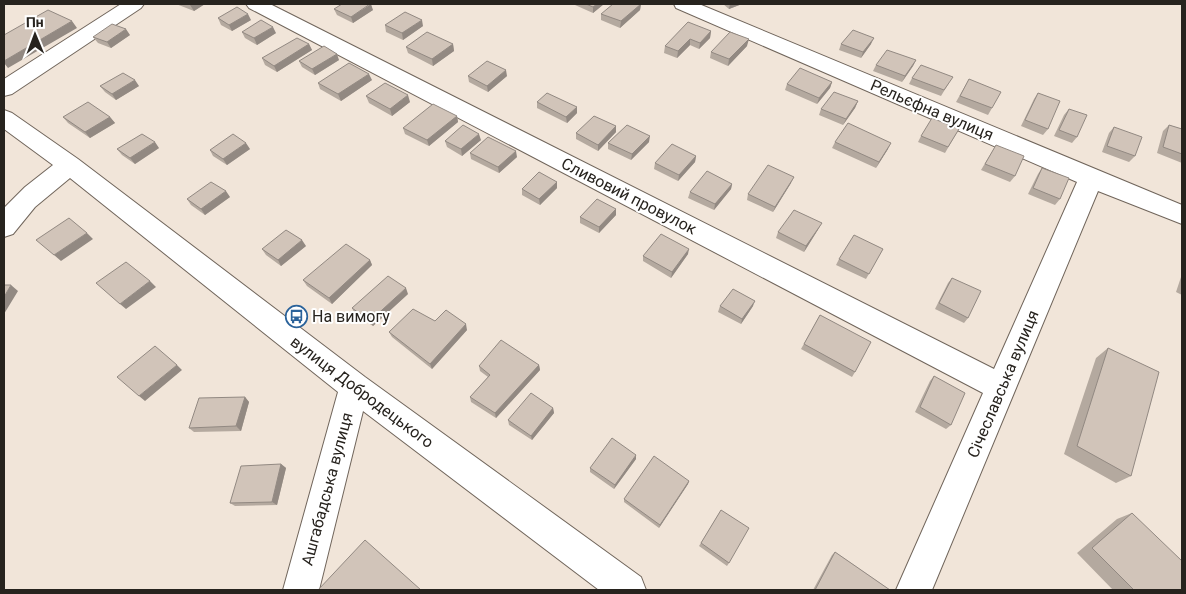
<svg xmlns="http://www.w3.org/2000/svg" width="1186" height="594" viewBox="0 0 1186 594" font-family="Roboto,sans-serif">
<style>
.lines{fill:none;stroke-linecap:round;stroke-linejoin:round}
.minor-casing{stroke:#70655b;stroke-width:2}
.minor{fill:#fff;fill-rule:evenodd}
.wall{fill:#b4a99f}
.shaded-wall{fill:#928982}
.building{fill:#d1c4b9;stroke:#928982}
.labels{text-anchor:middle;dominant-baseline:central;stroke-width:4;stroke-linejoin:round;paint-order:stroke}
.street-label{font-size:16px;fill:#27231e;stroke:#fff}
.poi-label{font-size:16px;fill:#27231e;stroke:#fff;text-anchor:start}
</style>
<rect width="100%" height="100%" fill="#f1e5d9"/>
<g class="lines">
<defs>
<path id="minor" d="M 121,4 L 144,4 L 141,8 L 12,94 L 4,96 L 4,79 Z
M 246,4 L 270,4 L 994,369 L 1077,182 L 676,8 L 674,4 L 699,4 L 1182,205 L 1182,224 L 1098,191 L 932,590 L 896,590 L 983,393 L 249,8 Z
M 4,110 L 12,113 L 78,159 L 365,377 L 641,577 L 646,590 L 599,590 L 363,411 L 319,590 L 283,590 L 338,392 L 70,178 L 35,207 L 13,234 L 4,237 L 4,208 L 25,187 L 53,165 L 4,129 Z"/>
</defs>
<use href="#minor" class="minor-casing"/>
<use href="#minor" class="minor"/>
</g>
<path class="wall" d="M 176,4 L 205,4 L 194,11 Z
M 575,4 L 604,4 L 593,13 L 575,5 Z
M 641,4 L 640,10 L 620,28 L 601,20 L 601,14 Z
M 723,4 L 742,4 L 729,9 Z
M 334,9 L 373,10 L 353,23 L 337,15 Z
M 218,18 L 251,20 L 232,31 L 221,25 Z
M 385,25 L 423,26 L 403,40 L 386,32 Z
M 711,31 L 710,38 L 699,49 L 690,45 L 677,58 L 664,53 L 665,46 Z
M 242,32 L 276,33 L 257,45 L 245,38 Z
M 130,35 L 111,48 L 98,43 L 93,37 Z
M 309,44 L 312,50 L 277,72 L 265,65 L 262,58 Z
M 453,44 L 454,51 L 433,66 L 408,53 L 406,47 Z
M 841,44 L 871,44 L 861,58 L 839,50 Z
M 747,46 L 728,66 L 710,58 L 711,52 Z
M 339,60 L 315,75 L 302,67 L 299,61 Z
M 916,60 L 913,66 L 902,82 L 873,71 L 876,65 Z
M 468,76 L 507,76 L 488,92 L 469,82 Z
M 912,78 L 949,83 L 941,96 L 909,84 Z
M 969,79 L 992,108 L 988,115 L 956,102 Z
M 372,80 L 341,101 L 320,89 L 318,83 Z
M 832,82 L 830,88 L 817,104 L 785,90 L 787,84 Z
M 100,86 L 139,86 L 116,100 L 105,92 Z
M 1038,93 L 1048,129 L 1043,135 L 1021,126 L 1034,99 Z
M 366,96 L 410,102 L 392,116 L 369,103 Z
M 858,101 L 855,108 L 843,125 L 819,115 L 821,109 Z
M 537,102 L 577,107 L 577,113 L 567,123 L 537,108 Z
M 1069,109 L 1077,137 L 1072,143 L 1054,136 L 1064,115 Z
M 457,116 L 458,122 L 429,146 L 405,134 L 403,128 Z
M 63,117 L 110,117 L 115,123 L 90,138 L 68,123 Z
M 1169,125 L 1182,129 L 1182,163 L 1157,153 L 1163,131 Z
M 1114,127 L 1135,156 L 1129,162 L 1102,152 L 1109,133 Z
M 959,129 L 945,153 L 918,142 L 921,136 Z
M 616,132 L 598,151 L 576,139 L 576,133 Z
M 481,140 L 462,156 L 447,147 L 445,141 Z
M 649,142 L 631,160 L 608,149 L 608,143 Z
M 835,142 L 888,149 L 876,168 L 832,148 Z
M 996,145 L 1015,176 L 1010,182 L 981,170 Z
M 159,148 L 135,164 L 122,155 L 117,149 Z
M 250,149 L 227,165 L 213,156 L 210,150 Z
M 470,153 L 517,157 L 499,173 L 471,159 Z
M 696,156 L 695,162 L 678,181 L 654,169 L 655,163 Z
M 1042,168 L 1060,199 L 1055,205 L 1028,194 L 1038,174 Z
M 557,182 L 557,188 L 540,205 L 522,195 L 522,189 Z
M 791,183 L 773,212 L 747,200 L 748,194 Z
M 732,184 L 731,189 L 714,210 L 688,198 L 690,192 Z
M 230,197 L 205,215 L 191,205 L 187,199 Z
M 616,209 L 616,215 L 599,233 L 580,223 L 580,217 Z
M 819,228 L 804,252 L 776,238 L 778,232 Z
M 306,246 L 281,266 L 266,255 L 262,249 Z
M 883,249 L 866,279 L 836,265 L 839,259 Z
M 688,254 L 671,278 L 643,261 L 643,256 Z
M 370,260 L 372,265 L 332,304 L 307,286 L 303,280 Z
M 1182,274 L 1182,295 L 1176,292 Z
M 952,278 L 968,318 L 964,323 L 935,309 L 948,283 Z
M 408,294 L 373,326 L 355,314 L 352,308 Z
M 720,306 L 753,306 L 741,324 L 718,312 Z
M 820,315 L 855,372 L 852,377 L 801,349 Z
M 435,321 L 467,330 L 432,369 L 392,337 L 389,332 Z
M 1108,348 L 1131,476 L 1116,483 L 1064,454 L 1096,358 Z
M 539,365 L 540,370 L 496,418 L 471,402 L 470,397 L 488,377 L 480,371 L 479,366 Z
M 934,376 L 951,425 L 946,429 L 915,412 L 930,381 Z
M 245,397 L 249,402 L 241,431 L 194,432 L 189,428 Z
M 553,408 L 554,413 L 532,440 L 509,425 L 508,420 Z
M 636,459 L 614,489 L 590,472 L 590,468 Z
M 281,464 L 286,468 L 277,505 L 235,506 L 230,503 Z
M 689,481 L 688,484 L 659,528 L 624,502 L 624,499 Z
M 721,510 L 729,563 L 727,566 L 699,546 Z
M 1132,513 L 1182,590 L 1113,590 L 1077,553 L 1117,519 Z
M 835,552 L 890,590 L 813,590 L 832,555 Z"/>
<path class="shaded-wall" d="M 192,4 L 205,4 L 194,11 L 190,5 Z
M 371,4 L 373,10 L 353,23 L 351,17 Z
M 597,4 L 604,4 L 593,13 L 593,7 Z
M 641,4 L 640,10 L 620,28 L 621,21 Z
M 730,4 L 742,4 L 729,9 Z
M 248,14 L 251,20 L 232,31 L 229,25 Z
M 422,20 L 423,26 L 403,40 L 402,33 Z
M 72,21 L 77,28 L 8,68 L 4,63 L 4,61 Z
M 273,27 L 276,33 L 257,45 L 254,38 Z
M 126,29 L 130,35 L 111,48 L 107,42 Z
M 711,31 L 710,38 L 699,49 L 700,43 Z
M 874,38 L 871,44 L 861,58 L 863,52 Z
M 690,39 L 690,45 L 677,58 L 678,51 Z
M 749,39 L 747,46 L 728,66 L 729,59 Z
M 309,44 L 312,50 L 277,72 L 274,66 Z
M 453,44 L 454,51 L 433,66 L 432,59 Z
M 337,54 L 339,60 L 315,75 L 312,69 Z
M 916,60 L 913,66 L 902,82 L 905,76 Z
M 506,70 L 507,76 L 488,92 L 487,86 Z
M 369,74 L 372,80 L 341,101 L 338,94 Z
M 135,80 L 139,86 L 116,100 L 112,94 Z
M 832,82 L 830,88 L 817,104 L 819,98 Z
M 408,95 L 410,102 L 392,116 L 390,109 Z
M 858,101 L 855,108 L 843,125 L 846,119 Z
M 577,107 L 577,113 L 567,123 L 566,117 Z
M 457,116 L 458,122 L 429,146 L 427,140 Z
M 110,117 L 115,123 L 90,138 L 85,132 Z
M 616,126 L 616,132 L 598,151 L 598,145 Z
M 479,134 L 481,140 L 462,156 L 461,149 Z
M 650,136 L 649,142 L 631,160 L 632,154 Z
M 155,142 L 159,148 L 135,164 L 130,158 Z
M 246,143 L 250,149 L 227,165 L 223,159 Z
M 891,143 L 888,149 L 876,168 L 879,162 Z
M 516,151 L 517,157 L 499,173 L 498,167 Z
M 696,156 L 695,162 L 678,181 L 679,175 Z
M 794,177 L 791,183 L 773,212 L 775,207 Z
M 557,182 L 557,188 L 540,205 L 539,199 Z
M 732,184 L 731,189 L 714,210 L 715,204 Z
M 226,191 L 230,197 L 205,215 L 201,209 Z
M 616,209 L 616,215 L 599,233 L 599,227 Z
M 822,223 L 819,228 L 804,252 L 806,246 Z
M 87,233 L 93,239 L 61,261 L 54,255 Z
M 302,240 L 306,246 L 281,266 L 278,260 Z
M 689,249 L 688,254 L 671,278 L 672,272 Z
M 370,260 L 372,265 L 332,304 L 329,298 Z
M 150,281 L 156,287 L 126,309 L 120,304 Z
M 11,285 L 18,291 L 4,314 L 4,297 Z
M 406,288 L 408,294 L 373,326 L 370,321 Z
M 755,301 L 753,306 L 741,324 L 742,319 Z
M 466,324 L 467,330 L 432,369 L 430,364 Z
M 177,365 L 182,370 L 145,401 L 139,396 Z
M 539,365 L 540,370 L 496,418 L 495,413 Z
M 245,397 L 249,402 L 241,431 L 236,426 Z
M 553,408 L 554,413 L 532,440 L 531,436 Z
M 636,455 L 636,459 L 614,489 L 615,485 Z
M 281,464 L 286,468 L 277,505 L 272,502 Z
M 689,481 L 688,484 L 659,528 L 660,525 Z"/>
<path class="building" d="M 342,4 L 370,4 L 351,17 L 334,9 Z
M 586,4 L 597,4 L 593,7 Z
M 613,4 L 641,4 L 621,21 L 601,14 Z
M 237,7 L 248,14 L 229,25 L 218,18 Z
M 48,10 L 72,21 L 4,61 L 4,35 Z
M 405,12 L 422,20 L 402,33 L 385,25 Z
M 261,20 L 273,27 L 254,38 L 242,32 Z
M 688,22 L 711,31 L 700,43 L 690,39 L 678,51 L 665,46 Z
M 112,24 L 126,29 L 107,42 L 93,37 Z
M 853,30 L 874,38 L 863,52 L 841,44 Z
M 427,32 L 453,44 L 432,59 L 406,47 Z
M 730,32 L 749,39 L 729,59 L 711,52 Z
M 297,38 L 309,44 L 274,66 L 262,58 Z
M 324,46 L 337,54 L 312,69 L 299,61 Z
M 887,50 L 916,60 L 905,76 L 876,65 Z
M 487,61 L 506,70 L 487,86 L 468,76 Z
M 349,63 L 369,74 L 338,94 L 318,83 Z
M 921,65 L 953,77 L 944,90 L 912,78 Z
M 800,68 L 832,82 L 819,98 L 787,84 Z
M 123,73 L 135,80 L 112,94 L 100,86 Z
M 969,79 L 1001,92 L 992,108 L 960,96 Z
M 385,83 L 408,95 L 390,109 L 366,96 Z
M 834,92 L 858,101 L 846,119 L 821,109 Z
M 547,93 L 577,107 L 566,117 L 537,102 Z
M 1038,93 L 1060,101 L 1048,129 L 1025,120 Z
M 88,102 L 110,117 L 85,132 L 63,117 Z
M 433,104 L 457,116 L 427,140 L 403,128 Z
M 1069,109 L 1087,115 L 1077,137 L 1059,130 Z
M 594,116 L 616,126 L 598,145 L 576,133 Z
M 932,118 L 959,129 L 948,147 L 921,136 Z
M 848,123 L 891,143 L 879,162 L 835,142 Z
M 463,125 L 479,134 L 461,149 L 445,141 Z
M 627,125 L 650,136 L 632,154 L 608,143 Z
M 1169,125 L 1182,129 L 1182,154 L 1163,147 Z
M 1114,127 L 1142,137 L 1135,156 L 1107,146 Z
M 142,134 L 155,142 L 130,158 L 117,149 Z
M 233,134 L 246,143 L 223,159 L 210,150 Z
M 488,137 L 516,151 L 498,167 L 470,153 Z
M 672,144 L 696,156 L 679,175 L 655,163 Z
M 996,145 L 1024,156 L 1015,176 L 985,164 Z
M 768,165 L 794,177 L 775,207 L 748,194 Z
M 1042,168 L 1069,178 L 1060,199 L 1033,188 Z
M 707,171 L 732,184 L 715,204 L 690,192 Z
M 539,172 L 557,182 L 539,199 L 522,189 Z
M 211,182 L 226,191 L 201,209 L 187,199 Z
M 597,199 L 616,209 L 599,227 L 580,217 Z
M 794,210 L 822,223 L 806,246 L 778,232 Z
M 69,218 L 87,233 L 54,255 L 36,240 Z
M 286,230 L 302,240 L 278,260 L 262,249 Z
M 661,234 L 689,249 L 672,272 L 643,256 Z
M 854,235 L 883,249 L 869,274 L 839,259 Z
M 346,244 L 370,260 L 329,298 L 303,280 Z
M 126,262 L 150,281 L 120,304 L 96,283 Z
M 388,276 L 406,288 L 370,321 L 352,308 Z
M 952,278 L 981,291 L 968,318 L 939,303 Z
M 4,285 L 11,285 L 4,297 Z
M 733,289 L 755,301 L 742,319 L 720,306 Z
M 413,309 L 435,321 L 446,310 L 466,324 L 430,364 L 389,332 Z
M 820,315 L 871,342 L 855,372 L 804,344 Z
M 501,340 L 539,365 L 495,413 L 470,397 L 490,375 L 479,366 Z
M 155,346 L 177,365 L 139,396 L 117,377 Z
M 1108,348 L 1159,372 L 1131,476 L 1077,446 Z
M 934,376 L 965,393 L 951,425 L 920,407 Z
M 531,393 L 553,408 L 531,436 L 508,420 Z
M 245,397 L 236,426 L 189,428 L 199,398 Z
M 612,438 L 636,455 L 615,485 L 590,468 Z
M 654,456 L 689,481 L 660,525 L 624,499 Z
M 281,464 L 272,502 L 230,503 L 241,466 Z
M 721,510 L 749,528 L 729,563 L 701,543 Z
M 1132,513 L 1182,561 L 1182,590 L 1134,590 L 1092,548 Z
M 365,540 L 421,590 L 318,590 Z
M 835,552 L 890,590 L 815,590 Z"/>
<defs>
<symbol id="bus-ring" viewBox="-11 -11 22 22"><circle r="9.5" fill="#fff" stroke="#2a629a" stroke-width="1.5"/><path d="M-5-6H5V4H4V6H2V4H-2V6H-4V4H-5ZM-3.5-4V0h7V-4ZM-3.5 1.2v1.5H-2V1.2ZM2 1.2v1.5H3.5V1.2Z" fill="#2a629a"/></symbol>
</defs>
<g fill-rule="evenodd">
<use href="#bus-ring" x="284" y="304" width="25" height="25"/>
</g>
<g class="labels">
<g class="street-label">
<text transform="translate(932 110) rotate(23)">Рельєфна вулиця</text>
<text transform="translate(629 196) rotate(27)">Сливовий провулок</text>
<text transform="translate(1003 384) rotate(-67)">Січеславська вулиця</text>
<text transform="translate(362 392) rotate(37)">вулиця Добродецького</text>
<text transform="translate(327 489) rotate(-75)">Ашгабадська вулиця</text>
</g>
<g class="poi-label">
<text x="312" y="316">На вимогу</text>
</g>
</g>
<rect width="1186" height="594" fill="none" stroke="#27231e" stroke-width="10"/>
<g transform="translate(35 35) rotate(359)" stroke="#ffffff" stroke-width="4" paint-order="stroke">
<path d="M0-4L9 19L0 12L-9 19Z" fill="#27231e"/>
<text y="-8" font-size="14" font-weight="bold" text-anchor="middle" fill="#27231e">Пн</text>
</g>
</svg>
